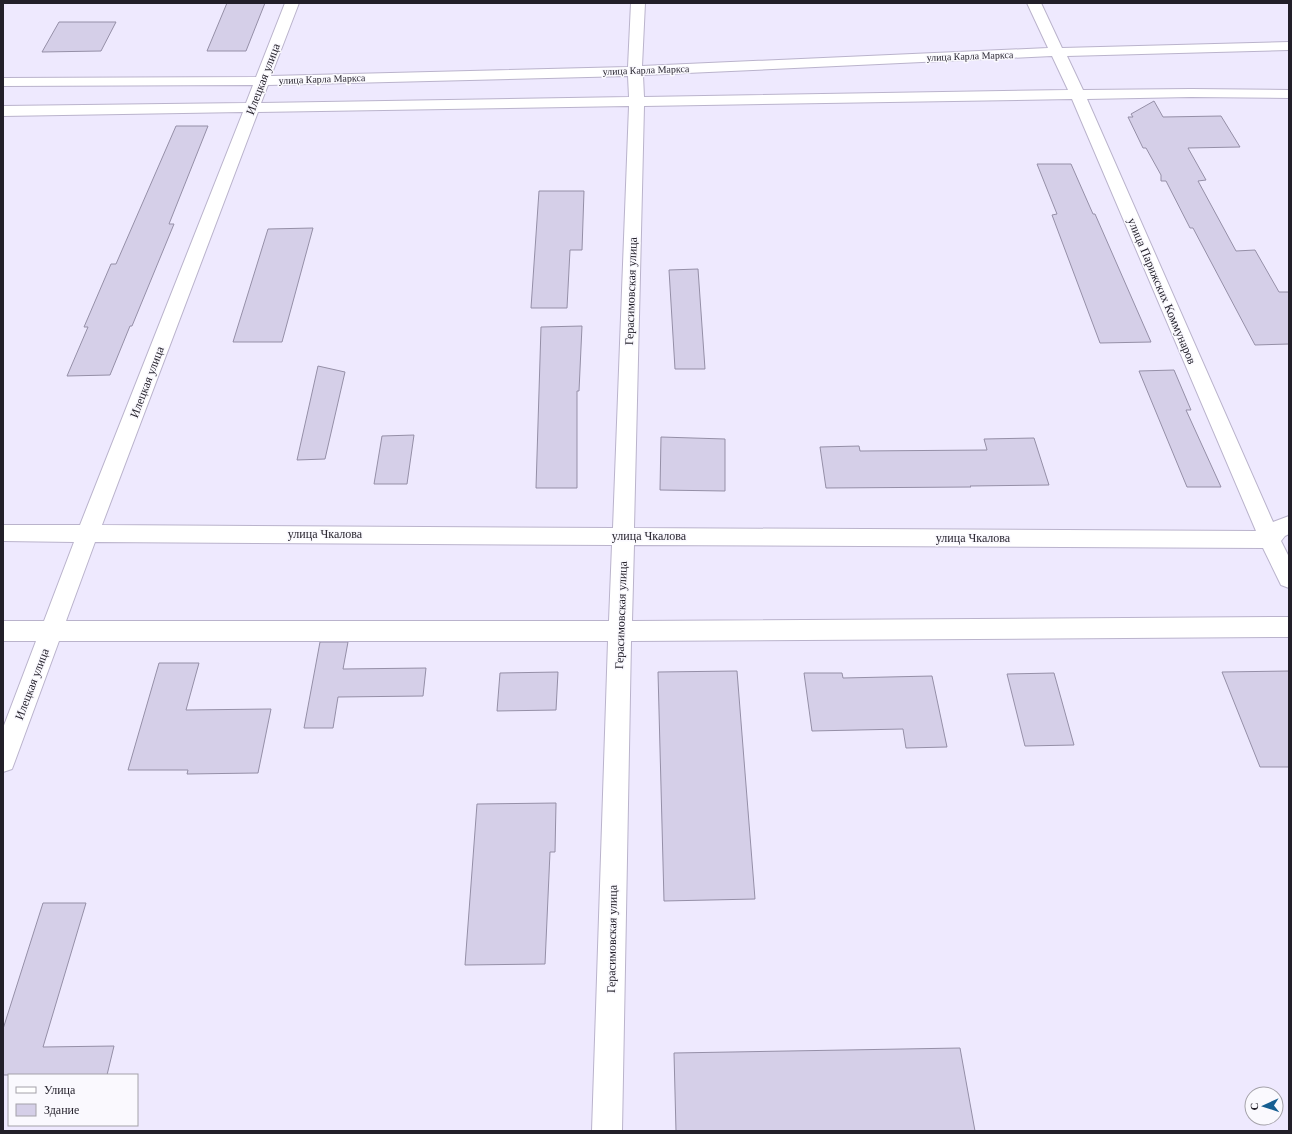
<svg xmlns="http://www.w3.org/2000/svg" width="1292" height="1134" viewBox="0 0 1292 1134" font-family="Georgia,serif">
<style>
.building{fill:#d5cfe8;stroke:#958fa7}
.lines{fill:none;stroke-linecap:round;stroke-linejoin:round}
.minor-casing{stroke:#bab3cc;stroke-width:2}
.minor{fill:#fff;fill-rule:evenodd}
.labels{text-anchor:middle;dominant-baseline:central;stroke-width:3;stroke-linejoin:round;paint-order:stroke}
.far-street-label{font-size:10px;fill:#221f29;stroke:#faf9fe}
.street-label{font-size:12px;fill:#221f29;stroke:#faf9fe}
</style>
<rect width="100%" height="100%" fill="#eee9fe"/>
<path class="building" d="M 227,3 L 265,3 L 246,51 L 207,51 Z
M 59,22 L 116,22 L 101,51 L 42,52 Z
M 1154,101 L 1163,117 L 1221,116 L 1240,147 L 1188,148 L 1206,180 L 1198,181 L 1236,251 L 1255,250 L 1279,292 L 1289,292 L 1289,344 L 1255,345 L 1193,228 L 1190,228 L 1166,181 L 1161,181 L 1161,175 L 1146,148 L 1143,148 L 1128,117 L 1133,117 L 1131,114 Z
M 176,126 L 208,126 L 169,224 L 174,224 L 132,326 L 130,326 L 110,375 L 67,376 L 88,327 L 84,327 L 111,264 L 116,264 Z
M 1037,164 L 1071,164 L 1093,214 L 1095,214 L 1151,342 L 1100,343 L 1052,215 L 1057,214 Z
M 539,191 L 584,191 L 582,250 L 570,250 L 567,308 L 531,308 Z
M 313,228 L 282,342 L 233,342 L 268,229 Z
M 698,269 L 705,369 L 675,369 L 669,270 Z
M 582,326 L 579,391 L 577,391 L 577,488 L 536,488 L 541,327 Z
M 318,366 L 345,372 L 325,459 L 297,460 Z
M 1174,370 L 1191,410 L 1186,410 L 1221,487 L 1187,487 L 1139,371 Z
M 414,435 L 407,484 L 374,484 L 382,436 Z
M 661,437 L 725,439 L 725,491 L 660,490 Z
M 1034,438 L 1049,485 L 970,486 L 971,487 L 826,488 L 820,447 L 859,446 L 860,451 L 987,450 L 984,439 Z
M 320,642 L 348,642 L 343,669 L 426,668 L 423,696 L 338,697 L 333,728 L 304,728 Z
M 159,663 L 199,663 L 186,710 L 271,709 L 258,773 L 187,774 L 188,770 L 128,770 Z
M 737,671 L 755,899 L 664,901 L 658,672 Z
M 1289,671 L 1289,767 L 1260,767 L 1222,672 Z
M 558,672 L 556,710 L 497,711 L 500,673 Z
M 804,673 L 842,673 L 843,678 L 932,676 L 947,747 L 906,748 L 903,729 L 812,731 Z
M 1054,673 L 1074,745 L 1025,746 L 1007,674 Z
M 556,803 L 555,852 L 550,852 L 545,964 L 465,965 L 477,804 Z
M 43,903 L 86,903 L 43,1047 L 114,1046 L 107,1075 L 3,1075 L 3,1029 Z
M 960,1048 L 975,1131 L 676,1131 L 674,1053 Z"/>
<g class="lines">
<defs>
<path id="minor" d="M 285,3 L 299,3 L 271,76 L 628,67 L 631,3 L 645,3 L 642,66 L 1048,48 L 1027,3 L 1041,3 L 1062,48 L 1289,42 L 1289,50 L 1067,56 L 1083,90 L 1191,89 L 1289,90 L 1289,98 L 1191,97 L 1087,99 L 1273,522 L 1289,516 L 1289,534 L 1285,536 L 1281,541 L 1289,557 L 1289,588 L 1281,585 L 1263,548 L 634,545 L 632,621 L 1289,617 L 1289,637 L 631,641 L 622,1131 L 592,1131 L 608,641 L 59,641 L 15,761 L 12,769 L 3,772 L 3,728 L 36,641 L 3,641 L 3,621 L 44,621 L 74,542 L 3,541 L 3,525 L 80,525 L 243,112 L 3,116 L 3,106 L 246,103 L 253,85 L 3,86 L 3,78 L 256,77 ZM 1052,56 L 1068,90 L 644,97 L 643,75 ZM 628,76 L 629,97 L 261,103 L 268,85 ZM 1072,99 L 1256,531 L 634,528 L 644,106 ZM 629,106 L 613,528 L 102,525 L 258,112 ZM 95,542 L 612,545 L 609,621 L 66,621 Z"/>
</defs>
<use href="#minor" class="minor-casing"/>
<use href="#minor" class="minor"/>
</g>
<g class="labels">
<g class="far-street-label">
<text transform="translate(970 56) rotate(-2)">улица Карла Маркса</text>
<text transform="translate(646 70) rotate(-2)">улица Карла Маркса</text>
<text transform="translate(322 79) rotate(-2)">улица Карла Маркса</text>
</g>
<g class="street-label">
<text transform="translate(263 79) rotate(-69)">Илецкая улица</text>
<text transform="translate(631 291) rotate(-88)">Герасимовская улица</text>
<text transform="translate(1162 291) rotate(67)">улица Парижских Коммунаров</text>
<text transform="translate(147 382) rotate(-69)">Илецкая улица</text>
<text x="325" y="534">улица Чкалова</text>
<text x="649" y="536">улица Чкалова</text>
<text x="973" y="538">улица Чкалова</text>
<text transform="translate(621 615) rotate(-88)">Герасимовская улица</text>
<text transform="translate(32 684) rotate(-69)">Илецкая улица</text>
<text transform="translate(612 939) rotate(-89)">Герасимовская улица</text>
</g>
</g>
<rect width="1292" height="1134" fill="none" stroke="#221f29" stroke-width="8"/>
<rect x="8" y="1074" width="130" height="52" fill="#faf9fe" stroke="#a4a2a9"/>
<rect x="16" y="1087" width="20" height="6" fill="#ffffff" stroke="#a4a2a9"/>
<text x="44" y="1094" font-size="12" fill="#221f29">Улица</text>
<rect x="16" y="1104" width="20" height="12" fill="#d5cfe8" stroke="#a4a2a9"/>
<text x="44" y="1114" font-size="12" fill="#221f29">Здание</text>
<g transform="translate(1264 1106) rotate(267)"><circle r="19" fill="#faf9fe" stroke="#a4a2a9"/>
<path d="M0-3L7 15L0 10L-7 15Z" fill="#165e92"/>
<text y="-6" font-size="11" font-weight="bold" text-anchor="middle" fill="#221f29">С</text>
</g>
</svg>
